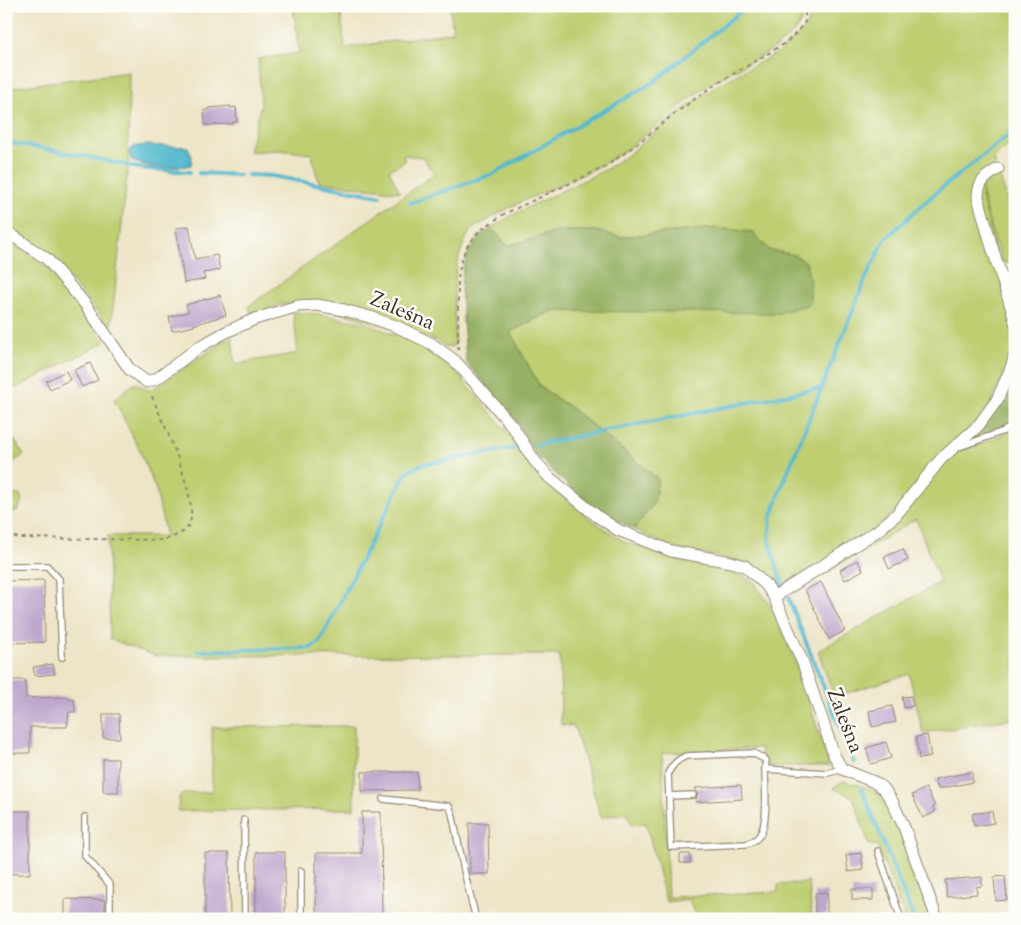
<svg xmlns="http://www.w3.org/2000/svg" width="1021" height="925" viewBox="0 0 1021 925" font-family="'Sorts Mill Goudy',serif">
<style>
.green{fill:#bece71;stroke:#7c7c48}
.forest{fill:#96b163;stroke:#686e40}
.water{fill:#50b7ce;stroke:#467076}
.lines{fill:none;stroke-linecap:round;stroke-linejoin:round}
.stream{stroke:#50b7ce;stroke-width:4}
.building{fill:#bea6cd}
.lane-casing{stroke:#948872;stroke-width:8}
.street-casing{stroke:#948872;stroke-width:13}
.path{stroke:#948872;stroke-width:2;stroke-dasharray:4 4;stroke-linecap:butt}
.lane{stroke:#fff;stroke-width:5.5}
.street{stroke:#fff;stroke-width:11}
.labels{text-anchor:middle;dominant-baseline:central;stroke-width:5;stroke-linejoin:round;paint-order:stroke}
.street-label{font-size:21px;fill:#3b2a1e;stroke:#fdfcf7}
</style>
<rect width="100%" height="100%" fill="#fdfcf7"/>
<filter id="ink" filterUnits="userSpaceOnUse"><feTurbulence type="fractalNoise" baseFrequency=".02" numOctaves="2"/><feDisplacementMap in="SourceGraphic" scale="10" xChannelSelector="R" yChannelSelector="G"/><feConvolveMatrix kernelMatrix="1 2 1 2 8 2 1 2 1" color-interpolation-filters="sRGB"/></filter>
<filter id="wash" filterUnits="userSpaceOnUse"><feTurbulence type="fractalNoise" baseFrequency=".0096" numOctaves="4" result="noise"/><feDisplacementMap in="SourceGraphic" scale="20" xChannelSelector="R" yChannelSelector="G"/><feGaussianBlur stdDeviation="1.12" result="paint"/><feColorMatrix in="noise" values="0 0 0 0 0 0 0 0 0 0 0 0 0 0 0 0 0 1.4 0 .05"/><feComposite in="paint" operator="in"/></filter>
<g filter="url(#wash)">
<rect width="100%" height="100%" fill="#ede5c7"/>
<path class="green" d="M 293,6 L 340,6 L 345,48 L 453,32 L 450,6 L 802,6 C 805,17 800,25 793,33 C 774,54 730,70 706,87 C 671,111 641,143 603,164 C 566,185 524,197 488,220 C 483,223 476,226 472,229 C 469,231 468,236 466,239 C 450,270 455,308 455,343 L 451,348 L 446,347 L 435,340 L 302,302 L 280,305 L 254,315 L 250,312 L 249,306 L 434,174 L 423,157 L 403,155 L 405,161 L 389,170 L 400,192 L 319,182 L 311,154 L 279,150 L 249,152 L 261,104 L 258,59 L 299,53 Z
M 810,6 L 1015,6 L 1015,140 L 994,158 L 996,165 L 979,180 L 1012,325 L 1013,344 L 1011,359 L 990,405 L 900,507 L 871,532 L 778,589 L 775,589 C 763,557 708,557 680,550 C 663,545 649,537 634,529 L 654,503 L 658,479 L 571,408 L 540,387 L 510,332 L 552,311 L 622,311 L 795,255 L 769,250 L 752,232 L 717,228 L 620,237 L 595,231 L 559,231 L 508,246 L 491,228 L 518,212 L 605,170 L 629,154 L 670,119 L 716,86 L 779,52 L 804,30 L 811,16 Z
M 129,72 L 128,166 L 111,328 L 48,254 L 6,224 L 6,88 Z
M 998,172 L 1015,222 L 1015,261 L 1008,263 L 1002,262 L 981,197 L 983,186 Z
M 6,239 L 47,267 L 105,342 L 6,393 Z
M 293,312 L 317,314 L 365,323 L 416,343 L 455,371 L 511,436 L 516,448 L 542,480 L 589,518 L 625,542 L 683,562 L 734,571 L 754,582 L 775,612 L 802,679 L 829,766 L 761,766 L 761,748 L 662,753 L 668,897 L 778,892 L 778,885 L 809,882 L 812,919 L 696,919 L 689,899 L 666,902 L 646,823 L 632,825 L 627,813 L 601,817 L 574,726 L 561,725 L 560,655 L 155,656 L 110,639 L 108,536 L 166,536 L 156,490 L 140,451 L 114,399 L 135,383 L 149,390 L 156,387 L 232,336 L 235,364 L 298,353 Z
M 6,427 L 24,455 L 6,466 Z
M 1015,429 L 1015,739 L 1011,719 L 923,733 L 909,674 L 834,697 L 818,651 L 940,582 L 916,519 L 795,592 L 793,589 L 871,540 L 949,458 L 958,451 L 986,442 Z
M 6,495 L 20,495 L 22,500 L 18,511 L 6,512 Z
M 354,726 L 354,809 L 178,811 L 179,797 L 185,793 L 210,792 L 212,789 L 212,727 Z
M 843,781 C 853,784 868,786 876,792 C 897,808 921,891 931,919 L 905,919 L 877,845 L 869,845 L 853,797 L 833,788 Z"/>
<path class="forest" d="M 491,228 L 508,246 L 559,231 L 595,231 L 620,237 L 717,228 L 752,232 L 769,250 L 795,255 L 806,262 L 810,282 L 810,304 L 779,313 L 552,311 L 510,332 L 540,387 L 571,408 L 658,479 L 654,503 L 634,529 L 595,509 L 563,481 L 535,454 L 515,419 L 466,362 L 461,290 L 463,267 L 469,251 L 480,236 Z
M 1015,371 L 1015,422 L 991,433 L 967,442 Z"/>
<path class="water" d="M 147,145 L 188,147 L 192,157 L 191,165 C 174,169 149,168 132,161 C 125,146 135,146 147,145 Z"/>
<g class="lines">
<path class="stream" d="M 6,142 L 85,156 L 138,168 L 190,172
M 199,173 L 239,175
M 248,175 L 272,176 L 380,196
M 410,203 L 493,174 L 654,82 L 747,6
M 535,445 L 815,389 L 822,389
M 783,586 L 769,540 L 771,518 L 784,481 L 866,278 L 885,239 L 933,195 L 1015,130
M 788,597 L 854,763
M 197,651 L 311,648 L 320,641 L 406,473 L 420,465 L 516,448
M 862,789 L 914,919"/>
</g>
<g id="blocks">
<path class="building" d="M 231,106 L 231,108 L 236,107 L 237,122 L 233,122 L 233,124 L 205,125 L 204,110 L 208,110 L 208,108 Z
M 189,226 L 195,259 L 217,255 L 220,270 L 203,273 L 205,279 L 184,283 L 176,228 Z
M 220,295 L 226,315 L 193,325 L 194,326 L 172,331 L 169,317 L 188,312 L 186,305 Z
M 90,363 L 98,380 L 82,387 L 74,370 Z
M 66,371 L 70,380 L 50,389 L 46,381 Z
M 903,549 L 908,560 L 889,569 L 884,557 Z
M 857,560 L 863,570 L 845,580 L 840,570 Z
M 44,580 L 45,642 L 6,643 L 6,581 Z
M 821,582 L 845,631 L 829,639 L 805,590 Z
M 53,664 L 55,674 L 35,676 L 33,667 Z
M 6,680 L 25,680 L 26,698 L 68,697 L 68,699 L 74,699 L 75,712 L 69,712 L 67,727 L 30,727 L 30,753 L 6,753 Z
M 911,696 L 913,706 L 904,708 L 902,697 Z
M 892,706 L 896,722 L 872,727 L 869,711 Z
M 103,714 L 119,714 L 120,738 L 103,738 Z
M 927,735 L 931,757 L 919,759 L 916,737 Z
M 886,742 L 891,758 L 871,764 L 866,748 Z
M 103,759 L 118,759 L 118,792 L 103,792 Z
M 362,772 L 417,772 L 418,790 L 362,791 Z
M 972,772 L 973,782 L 938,789 L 935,779 Z
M 741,785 L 742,799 L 695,802 L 698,794 L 695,788 Z
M 926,788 L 935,806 L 933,807 L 935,812 L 923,818 L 912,795 Z
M 6,811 L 30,811 L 30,874 L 6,874 Z
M 992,811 L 994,823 L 974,826 L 972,814 Z
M 362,812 L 381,812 L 382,919 L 320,919 L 320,917 L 316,917 L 316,853 L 362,853 Z
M 469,823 L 488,823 L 489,874 L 470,874 Z
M 256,852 L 285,852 L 285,919 L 256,919 Z
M 205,853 L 229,853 L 230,919 L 205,919 Z
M 861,853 L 863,870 L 848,872 L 846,855 Z
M 680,854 L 690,854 L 690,863 L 680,863 Z
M 1005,876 L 1007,900 L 996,901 L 994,877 Z
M 982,877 L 982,886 L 976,887 L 977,894 L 947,897 L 945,880 Z
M 852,889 L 873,889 L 873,900 L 852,900 Z
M 827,892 L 827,915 L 815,915 L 815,893 Z
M 65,899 L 105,900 L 105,919 L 65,919 Z"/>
</g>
</g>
<g filter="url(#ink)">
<use href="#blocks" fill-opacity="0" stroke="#948872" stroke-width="1"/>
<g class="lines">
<defs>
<path id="lane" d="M 959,447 L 1004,431 L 1015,425
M 6,566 L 47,566 L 59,579 L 62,657
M 765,769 L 766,760 L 753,753 L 686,756 C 677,760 673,764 668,773 L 671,847 L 746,844 C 752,842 755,841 759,836 C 769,824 765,785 765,769 L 827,773 L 842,769
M 669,796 L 693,795
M 383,799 L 449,806 L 452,813 L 465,875 L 476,919
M 85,817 L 85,856 L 110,885 L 110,919
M 244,820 L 245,919
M 878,851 L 901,919
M 301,871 L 301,919"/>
<path id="street" d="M 998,169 C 986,176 978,182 978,197 L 991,244 L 1013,313 L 1015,322
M 6,231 L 47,259 L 85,304 L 130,370 L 147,382 L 158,378 L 199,347 L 226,332 L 255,319 L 298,306 L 317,305 L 344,310 L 370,317 L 398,327 L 432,344 L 455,361 L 476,384 L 513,427 L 534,460 L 550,478 L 597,516 L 618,530 L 671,551 L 731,562 L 745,566 L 767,586 L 774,597 L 803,663 L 834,755 L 842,769 L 874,782 L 884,789 L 892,801 L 904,827 L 937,919
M 774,597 L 877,531 L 896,515 L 941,459 L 978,426 L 997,400 L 1011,368 L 1015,355"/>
</defs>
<use href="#lane" class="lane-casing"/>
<use href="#street" class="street-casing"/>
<path class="path" d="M 458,350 L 458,279 L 461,261 L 466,248 L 479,231 L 504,214 L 605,167 L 637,144 L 674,114 L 713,86 L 784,44 L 794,35 L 805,22 L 805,6
M 6,535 L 20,538 L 163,540 C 173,537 184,534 189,525 C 201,502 161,418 151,394"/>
<use href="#lane" class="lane"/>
<use href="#street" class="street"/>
</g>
</g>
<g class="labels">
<g class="street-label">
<text transform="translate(402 312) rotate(23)">Zaleśna</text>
<text transform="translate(844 721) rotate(69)">Zaleśna</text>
</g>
</g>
<rect width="1021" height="925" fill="none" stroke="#fdfcf7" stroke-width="25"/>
</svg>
